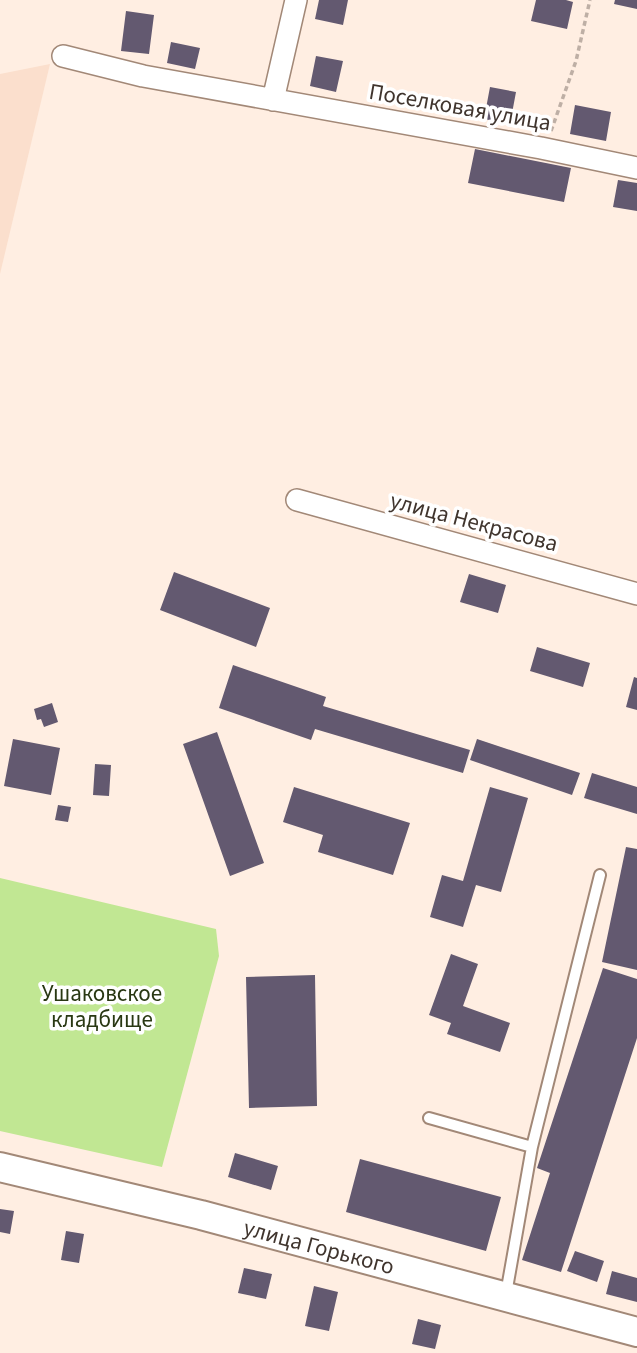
<svg xmlns="http://www.w3.org/2000/svg" width="637" height="1353" viewBox="0 0 637 1353" font-family="'Source Sans 3',sans-serif">
<style>
.built{fill:#fbdfcd}
.green{fill:#c1e793}
.building{fill:#635970}
.lines{fill:none;stroke-linecap:round;stroke-linejoin:round}
.service-casing{stroke:#a28877;stroke-width:14}
.minor-casing{stroke:#a28877;stroke-width:24}
.tertiary-casing{stroke:#a28877;stroke-width:32}
.path{stroke:#beafa5;stroke-width:3.5;stroke-dasharray:5 3.5;stroke-linecap:butt}
.service{stroke:#fff;stroke-width:10}
.minor{stroke:#fff;stroke-width:21}
.tertiary{stroke:#fff;stroke-width:28}
.labels{text-anchor:middle;dominant-baseline:central;stroke-width:7;stroke-linejoin:round;paint-order:stroke}
.street-label{font-size:23px;fill:#40352e;stroke:#fff}
.park-label{font-size:23px;fill:#293813;stroke:#fff}
</style>
<rect width="100%" height="100%" fill="#ffeee2"/>
<path class="built" d="M 50,64 L 0,274 L 0,74 Z"/>
<path class="green" d="M 0,878 L 216,929 L 219,956 L 162,1167 L 0,1131 Z"/>
<path class="building" d="M 319,0 L 348,0 L 343,25 L 315,19 Z
M 536,0 L 566,0 L 573,2 L 567,29 L 531,21 Z
M 615,0 L 637,0 L 637,9 L 614,4 Z
M 126,11 L 154,15 L 149,54 L 121,51 Z
M 171,42 L 200,48 L 195,69 L 167,63 Z
M 316,56 L 343,61 L 336,92 L 310,86 Z
M 490,87 L 516,92 L 510,124 L 484,119 Z
M 575,105 L 611,112 L 606,141 L 570,134 Z
M 475,149 L 571,168 L 564,202 L 468,183 Z
M 618,180 L 637,183 L 637,211 L 613,207 Z
M 174,572 L 270,608 L 256,647 L 160,610 Z
M 469,574 L 506,585 L 498,613 L 460,602 Z
M 537,647 L 590,663 L 583,687 L 530,671 Z
M 233,665 L 326,697 L 323,706 L 470,750 L 463,773 L 315,729 L 311,740 L 219,708 Z
M 634,677 L 637,678 L 637,710 L 626,707 Z
M 52,703 L 58,722 L 44,727 L 41,719 L 37,720 L 34,709 Z
M 217,732 L 264,863 L 230,876 L 183,744 Z
M 13,739 L 60,748 L 51,795 L 4,786 Z
M 477,739 L 580,773 L 572,795 L 470,760 Z
M 95,764 L 111,765 L 109,796 L 93,795 Z
M 592,773 L 637,787 L 637,814 L 584,798 Z
M 294,787 L 410,823 L 393,875 L 318,852 L 323,835 L 283,822 Z
M 490,787 L 528,798 L 501,892 L 476,885 L 463,927 L 430,917 L 442,875 L 463,881 Z
M 58,805 L 71,807 L 68,822 L 55,820 Z
M 626,847 L 637,849 L 637,970 L 602,962 Z
M 451,954 L 478,964 L 463,1006 L 510,1023 L 500,1052 L 447,1034 L 451,1023 L 429,1015 Z
M 603,968 L 637,979 L 637,1038 L 561,1272 L 522,1260 L 550,1173 L 537,1168 Z
M 315,975 L 317,1106 L 249,1108 L 246,977 Z
M 235,1153 L 278,1166 L 271,1190 L 228,1177 Z
M 360,1159 L 501,1197 L 486,1251 L 346,1212 Z
M 0,1209 L 14,1211 L 10,1234 L 0,1232 Z
M 66,1231 L 84,1234 L 79,1263 L 61,1260 Z
M 575,1251 L 604,1261 L 597,1282 L 567,1271 Z
M 244,1268 L 272,1274 L 266,1299 L 238,1293 Z
M 612,1271 L 637,1278 L 637,1302 L 606,1294 Z
M 314,1286 L 338,1292 L 329,1331 L 305,1326 Z
M 418,1319 L 441,1325 L 435,1349 L 412,1344 Z"/>
<g class="lines">
<defs>
<path id="service" d="M 429,1118 L 532,1147
M 506,1294 L 532,1147 L 600,875"/>
<path id="minor" d="M 63,56 L 143,76 L 541,148 L 637,168
M 273,100 L 296,0
M 297,500 L 637,594"/>
<g id="tertiary">
<path id="s1" d="M 0,1167 L 201,1215 L 637,1332"/>
</g>
</defs>
<use href="#service" class="service-casing"/>
<use href="#minor" class="minor-casing"/>
<use href="#tertiary" class="tertiary-casing"/>
<path class="path" d="M 551,131 L 576,61 L 590,0"/>
<use href="#service" class="service"/>
<use href="#minor" class="minor"/>
<use href="#tertiary" class="tertiary"/>
</g>
<g class="labels">
<g class="street-label">
<text transform="translate(460 107) rotate(10)">Поселковая улица</text>
<text transform="translate(474 522) rotate(15)">улица Некрасова</text>
<text stroke="none"><textPath href="#s1" startOffset="329">улица Горького</textPath></text>
</g>
<g class="park-label">
<text x="102" y="993">Ушаковское<tspan x="102" dy="26">кладбище</tspan></text>
</g>
</g>
</svg>
